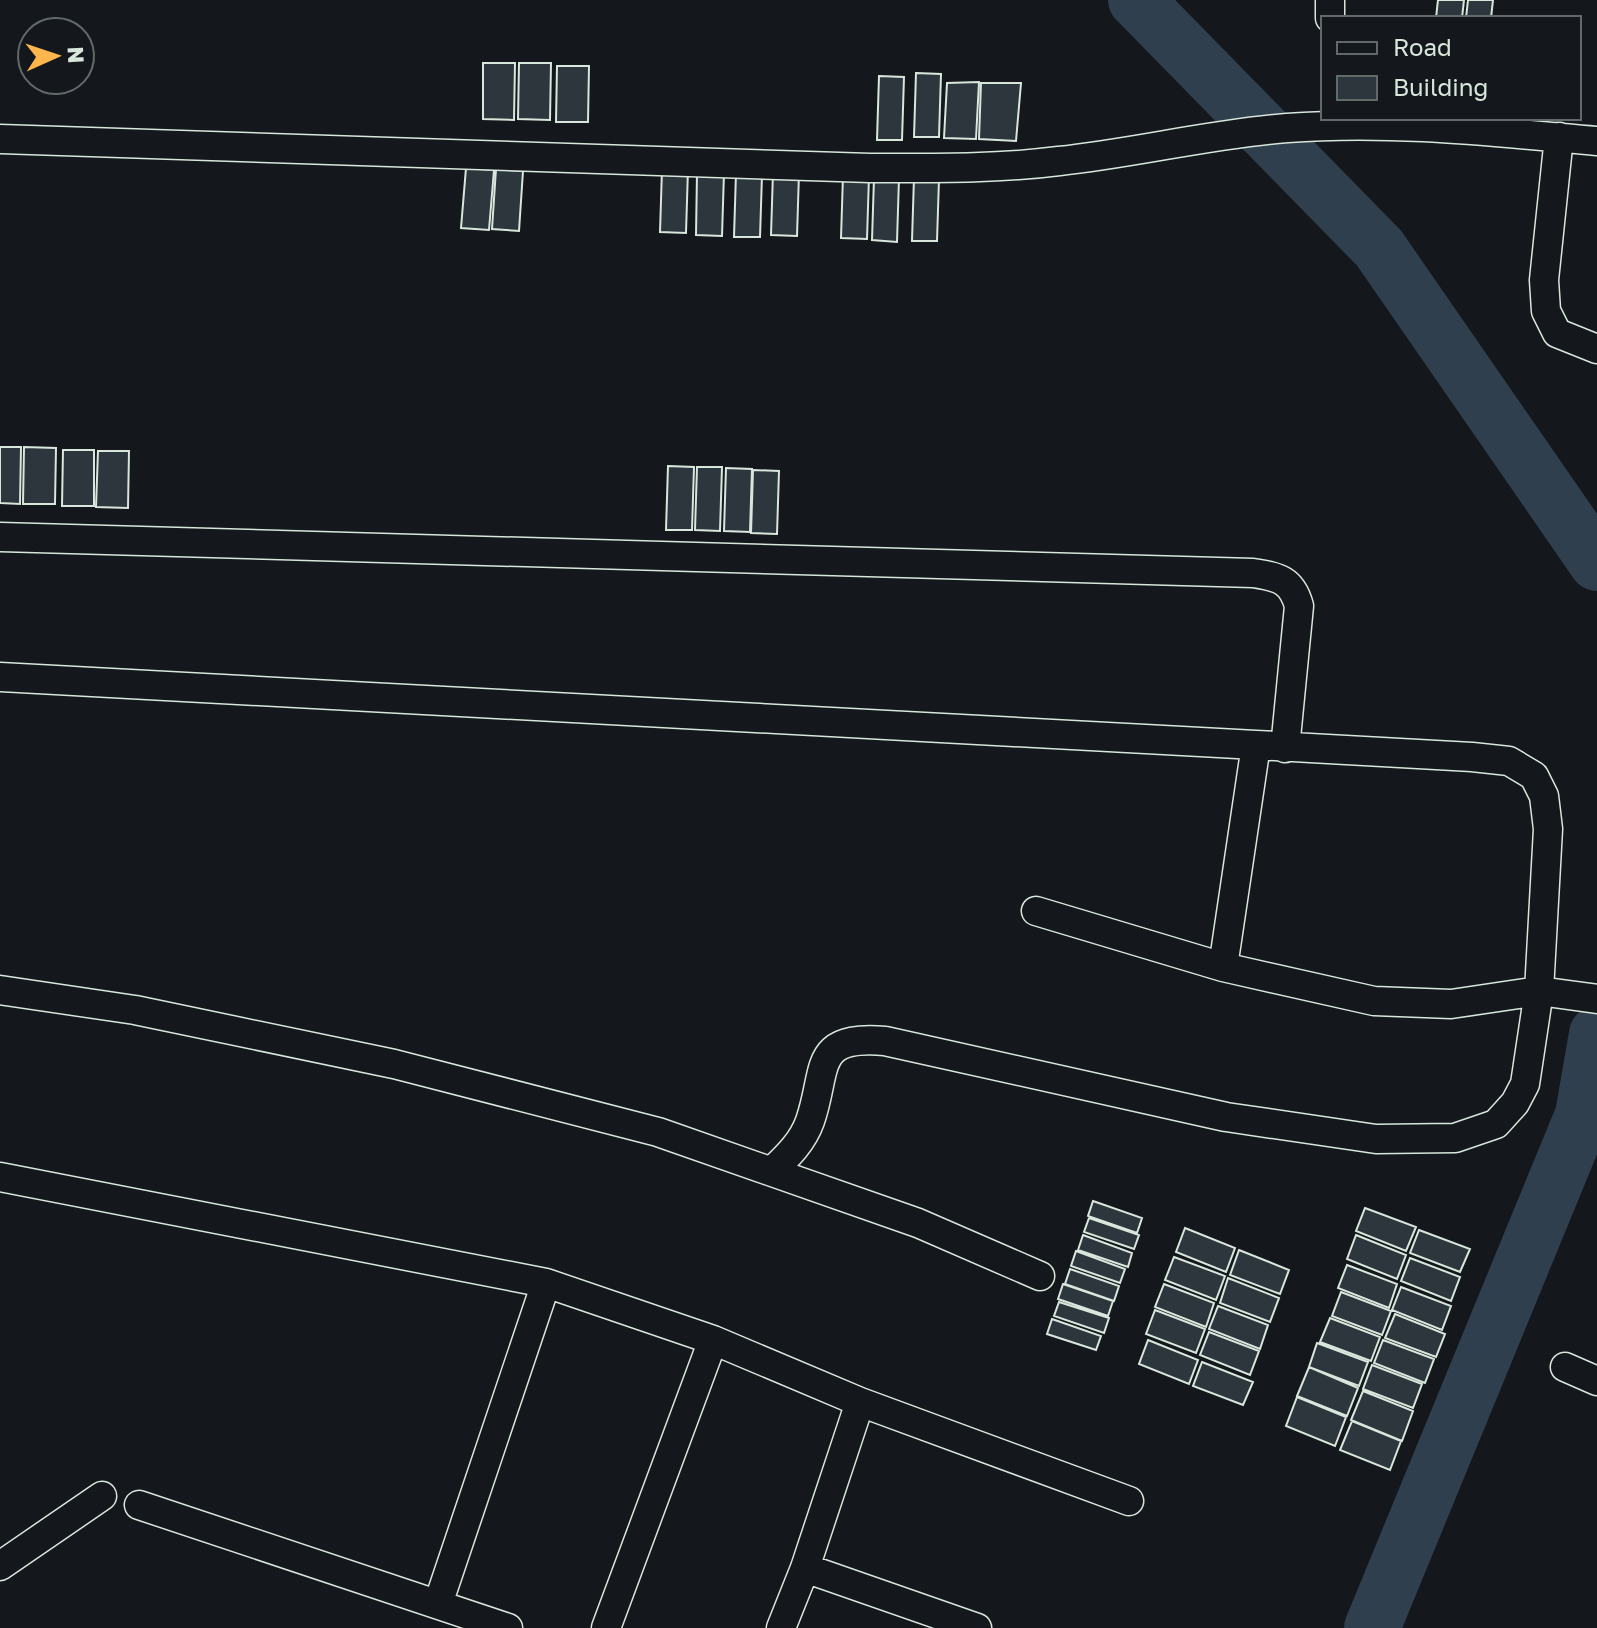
<svg xmlns="http://www.w3.org/2000/svg" width="1597" height="1628" viewBox="0 0 1597 1628" font-family="'Golos Text',sans-serif">
<style>
.lines{fill:none;stroke-linecap:round;stroke-linejoin:round}
.river{stroke:#2f3f4d;stroke-width:56}
.building{fill:#2c363c;stroke:#d8e6dc;stroke-width:2}
.street-casing{stroke:#d8e6dc;stroke-width:31}
.street{stroke:#14181c;stroke-width:28}
</style>
<rect width="100%" height="100%" fill="#14181c"/>
<g class="lines">
<path class="river" d="M 1136,0 L 1379,248 L 1597,563
M 1372,1628 L 1583,1115 L 1597,1034"/>
</g>
<path class="building" d="M 1438,0 L 1464,0 L 1462,18 L 1436,18 Z
M 1468,0 L 1493,0 L 1491,18 L 1466,18 Z
M 483,63 L 515,63 L 514,120 L 483,119 Z
M 519,63 L 551,63 L 550,120 L 518,119 Z
M 557,66 L 589,66 L 588,122 L 556,122 Z
M 916,73 L 941,74 L 939,137 L 914,137 Z
M 879,76 L 904,77 L 902,140 L 877,140 Z
M 979,82 L 976,139 L 944,138 L 947,83 Z
M 981,83 L 1021,83 L 1016,141 L 979,139 Z
M 466,168 L 494,170 L 489,230 L 461,228 Z
M 496,169 L 523,171 L 519,231 L 492,229 Z
M 662,169 L 688,169 L 686,233 L 660,232 Z
M 773,172 L 799,173 L 797,236 L 771,235 Z
M 697,173 L 724,173 L 722,236 L 696,235 Z
M 736,173 L 762,175 L 760,237 L 734,237 Z
M 843,175 L 869,176 L 867,239 L 841,238 Z
M 914,177 L 939,179 L 937,241 L 912,241 Z
M 874,178 L 899,178 L 897,242 L 872,240 Z
M 0,447 L 21,447 L 20,504 L 0,503 Z
M 24,447 L 56,448 L 55,504 L 23,504 Z
M 63,450 L 94,450 L 94,506 L 62,506 Z
M 98,451 L 129,451 L 128,508 L 96,507 Z
M 668,466 L 694,467 L 692,530 L 666,530 Z
M 697,467 L 722,467 L 720,531 L 695,530 Z
M 726,468 L 752,469 L 750,532 L 724,531 Z
M 753,470 L 779,471 L 777,534 L 751,533 Z
M 1093,1201 L 1142,1218 L 1137,1233 L 1088,1216 Z
M 1365,1208 L 1416,1227 L 1406,1251 L 1356,1231 Z
M 1089,1218 L 1139,1235 L 1134,1249 L 1084,1232 Z
M 1185,1228 L 1235,1248 L 1226,1272 L 1176,1252 Z
M 1419,1230 L 1470,1249 L 1460,1272 L 1410,1253 Z
M 1083,1235 L 1132,1253 L 1128,1267 L 1078,1250 Z
M 1356,1235 L 1406,1255 L 1397,1279 L 1347,1259 Z
M 1239,1250 L 1289,1270 L 1280,1294 L 1230,1275 Z
M 1076,1251 L 1125,1269 L 1120,1283 L 1071,1266 Z
M 1174,1257 L 1225,1276 L 1216,1300 L 1165,1280 Z
M 1410,1258 L 1460,1277 L 1451,1301 L 1401,1281 Z
M 1347,1265 L 1397,1284 L 1389,1308 L 1338,1288 Z
M 1070,1269 L 1119,1286 L 1114,1301 L 1065,1284 Z
M 1228,1278 L 1279,1298 L 1270,1322 L 1220,1303 Z
M 1063,1284 L 1113,1301 L 1108,1316 L 1058,1299 Z
M 1164,1284 L 1214,1303 L 1206,1327 L 1155,1307 Z
M 1401,1287 L 1451,1306 L 1442,1330 L 1392,1310 Z
M 1341,1292 L 1391,1311 L 1382,1335 L 1332,1316 Z
M 1059,1302 L 1109,1318 L 1104,1333 L 1054,1316 Z
M 1218,1306 L 1268,1325 L 1260,1349 L 1209,1329 Z
M 1155,1310 L 1205,1329 L 1196,1353 L 1146,1334 Z
M 1395,1314 L 1445,1334 L 1436,1357 L 1385,1338 Z
M 1330,1318 L 1380,1337 L 1371,1361 L 1320,1342 Z
M 1052,1319 L 1101,1336 L 1096,1350 L 1047,1334 Z
M 1209,1332 L 1259,1351 L 1250,1375 L 1200,1355 Z
M 1148,1340 L 1198,1360 L 1189,1384 L 1139,1364 Z
M 1383,1340 L 1434,1359 L 1425,1383 L 1374,1363 Z
M 1317,1343 L 1368,1362 L 1359,1386 L 1309,1367 Z
M 1202,1362 L 1253,1382 L 1243,1405 L 1193,1386 Z
M 1372,1365 L 1422,1384 L 1413,1408 L 1363,1389 Z
M 1309,1367 L 1358,1388 L 1347,1416 L 1297,1396 Z
M 1363,1391 L 1413,1411 L 1402,1441 L 1351,1420 Z
M 1297,1397 L 1346,1417 L 1335,1446 L 1286,1426 Z
M 1352,1421 L 1401,1441 L 1390,1470 L 1340,1450 Z"/>
<g class="lines">
<defs>
<path id="street" d="M 1330,18 L 1330,0
M 1559,137 L 1544,280 L 1546,311 L 1557,333 L 1597,349
M 0,139 L 870,168 C 933,168 996,169 1059,161 C 1135,153 1210,134 1287,128 C 1390,120 1495,132 1597,141
M 0,537 L 1253,573 C 1279,577 1292,580 1299,606 L 1285,748
M 0,677 L 1256,745 L 1223,967
M 1036,911 L 1223,967 L 1374,1001 L 1451,1004 L 1539,991 L 1597,999
M 0,990 L 135,1010 L 394,1064 L 658,1132 L 918,1223 L 1040,1276
M 773,1170 C 788,1156 803,1141 810,1121 C 828,1069 811,1035 885,1041 L 1226,1117 L 1376,1139 L 1455,1138 L 1496,1124 L 1515,1103 L 1525,1084 L 1539,991 L 1548,829 L 1544,796 L 1534,776 L 1509,761 L 1472,757 L 1256,745
M 0,1177 L 546,1283 L 713,1340 L 860,1402 L 1129,1501
M 1565,1367 L 1597,1381
M 139,1505 L 508,1628
M 0,1566 L 102,1496
M 805,1568 L 977,1628
M 438,1604 L 546,1283
M 606,1628 L 713,1340
M 781,1628 L 805,1568 L 860,1402"/>
</defs>
<use href="#street" class="street-casing"/>
<use href="#street" class="street"/>
</g>
<rect x="1321" y="16" width="260" height="104" fill="#14181c" stroke="#626a69" stroke-width="2"/>
<rect x="1337" y="42" width="40" height="12" fill="#14181c" stroke="#626a69" stroke-width="2"/>
<text x="1393" y="56" font-size="24" fill="#d8e6dc">Road</text>
<rect x="1337" y="76" width="40" height="24" fill="#2c363c" stroke="#626a69" stroke-width="2"/>
<text x="1393" y="96" font-size="24" fill="#d8e6dc">Building</text>
<g transform="translate(56 56) rotate(87)"><circle r="38" fill="#14181c" stroke="#626a69" stroke-width="2"/>
<path d="M0-6L14 30L0 20L-14 30Z" fill="#ffb74d"/>
<text y="-12" font-size="22" font-weight="bold" text-anchor="middle" fill="#d8e6dc">N</text>
</g>
</svg>
